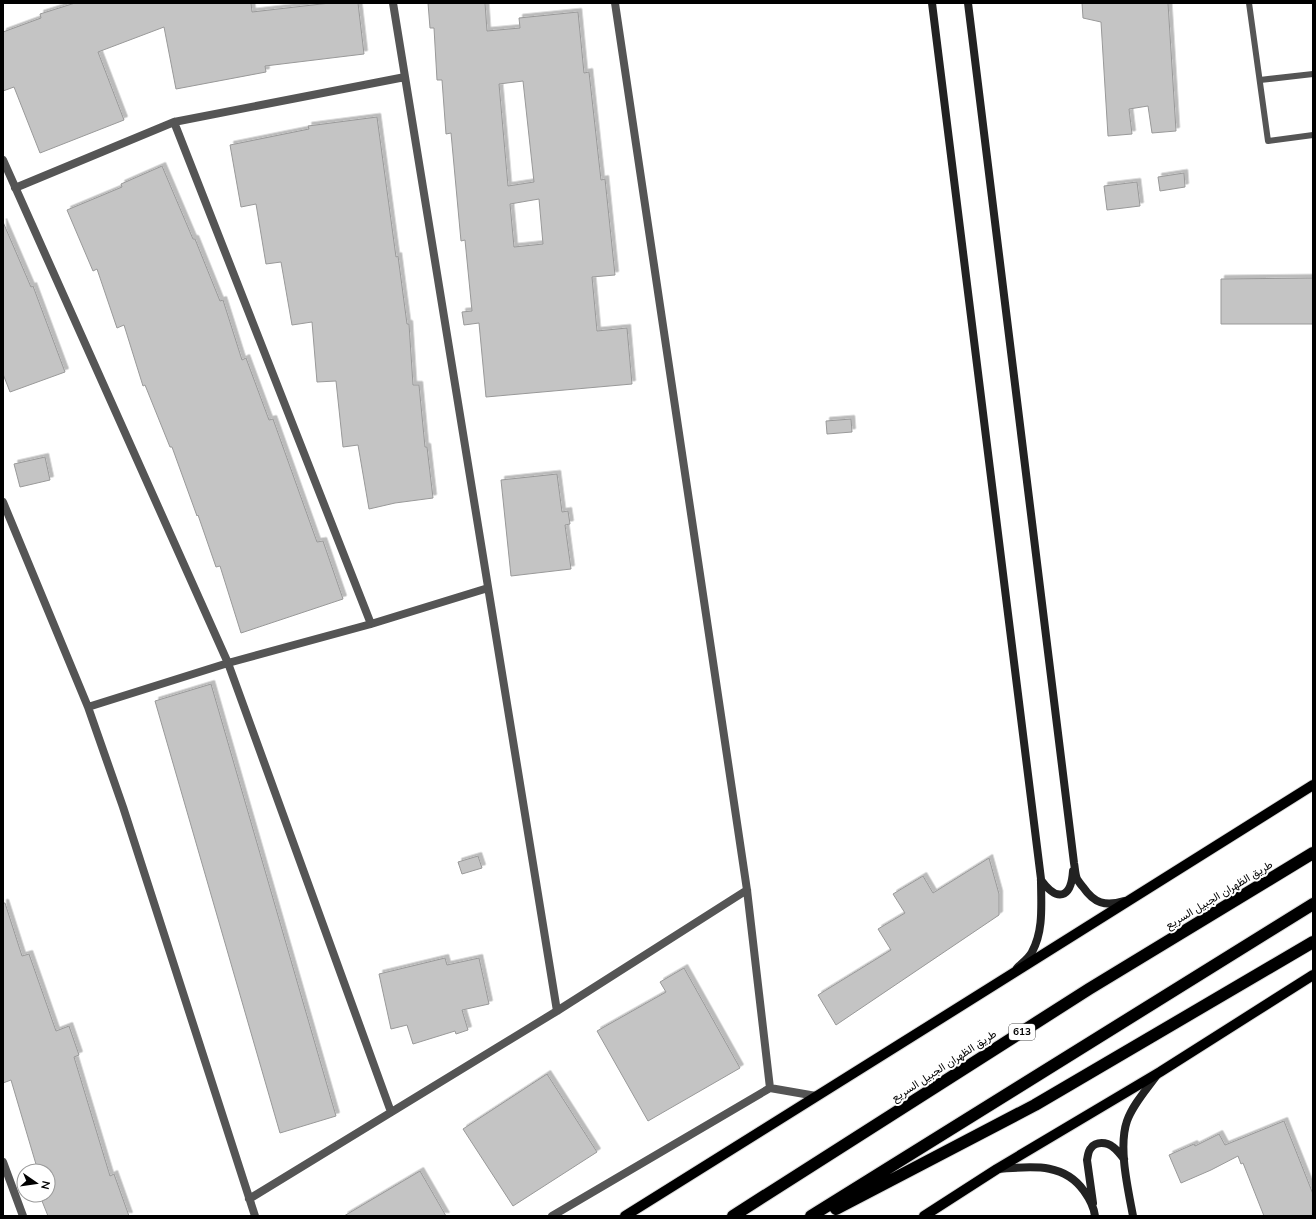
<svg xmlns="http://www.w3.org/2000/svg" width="1316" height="1219" viewBox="0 0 1316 1219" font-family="'Nunito Sans',Vazirmatn,sans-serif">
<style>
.building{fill:#c4c4c4;stroke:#999;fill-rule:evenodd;filter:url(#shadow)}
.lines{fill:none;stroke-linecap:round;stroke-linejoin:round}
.primary-casing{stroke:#dbdbdb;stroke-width:12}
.highway-casing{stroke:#dbdbdb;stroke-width:14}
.lane{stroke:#555;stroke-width:6}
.street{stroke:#555;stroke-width:8}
.secondary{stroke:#222;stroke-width:8}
.primary{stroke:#000;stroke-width:10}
.highway{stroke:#000;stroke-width:12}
.labels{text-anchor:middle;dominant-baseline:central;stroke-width:4;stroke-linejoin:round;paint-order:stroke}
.shield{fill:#fff;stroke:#4c4c4c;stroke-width:1}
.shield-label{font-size:10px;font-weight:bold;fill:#000}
.street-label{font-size:11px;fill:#000;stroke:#fff}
</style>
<defs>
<filter id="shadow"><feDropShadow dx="3.5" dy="-3.5" stdDeviation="0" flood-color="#0004"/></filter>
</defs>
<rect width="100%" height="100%" fill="#fff"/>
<path class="building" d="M 75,3 L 251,3 L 252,12 L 330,3 L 358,3 L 364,54 L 265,66 L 266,72 L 176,89 L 164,27 L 98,52 L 124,120 L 40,153 L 14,87 L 3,91 L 3,32 L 41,18 L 40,14 Z
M 428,3 L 485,3 L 487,31 L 520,28 L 519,18 L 578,12 L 584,73 L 589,72 L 601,180 L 605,179 L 615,275 L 592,277 L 597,331 L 627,328 L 632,384 L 486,397 L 479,323 L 464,325 L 462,312 L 472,311 L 465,240 L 461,241 L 451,133 L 446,134 L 442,80 L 437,80 L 434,28 L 430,28 ZM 523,81 L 534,182 L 508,186 L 499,84 ZM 539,199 L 543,244 L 514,247 L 510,204 Z
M 1082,3 L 1168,3 L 1176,131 L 1152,133 L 1148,106 L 1129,109 L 1132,134 L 1108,136 L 1101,22 L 1083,18 Z
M 377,117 L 396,257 L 398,256 L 407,324 L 409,324 L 413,385 L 419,385 L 425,447 L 427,447 L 433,498 L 395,503 L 369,509 L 358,445 L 343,447 L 336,381 L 317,382 L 312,322 L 292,325 L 281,262 L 266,264 L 256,204 L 241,207 L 230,145 L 309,129 L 308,126 Z
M 162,166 L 193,239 L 195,239 L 220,301 L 223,300 L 242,360 L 246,358 L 269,420 L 273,419 L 317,542 L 323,541 L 343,599 L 241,633 L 220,566 L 216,567 L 198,515 L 197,516 L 172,447 L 170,447 L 145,385 L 143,386 L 124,325 L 117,328 L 97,269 L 93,271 L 67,210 L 122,187 L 121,184 Z
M 1184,173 L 1185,187 L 1160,191 L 1158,177 Z
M 1137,182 L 1140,206 L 1107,210 L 1104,186 Z
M 3,222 L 31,287 L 33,286 L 65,372 L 10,392 L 3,374 Z
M 1313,278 L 1313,324 L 1221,324 L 1221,279 Z
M 851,419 L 852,432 L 827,434 L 826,421 Z
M 45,457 L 50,480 L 20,487 L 14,464 Z
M 557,474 L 562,512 L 568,511 L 570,524 L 565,525 L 571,569 L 511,576 L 501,480 Z
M 211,684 L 336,1116 L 280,1133 L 155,701 Z
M 478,856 L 482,868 L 462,874 L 458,862 Z
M 989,858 L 999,894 L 999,915 L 836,1025 L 818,995 L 891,950 L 878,929 L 905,913 L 893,894 L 923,876 L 933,893 Z
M 3,903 L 5,903 L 22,956 L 29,954 L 56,1031 L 69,1026 L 79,1055 L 74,1057 L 110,1176 L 114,1174 L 129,1216 L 48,1216 L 42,1201 L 48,1198 L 48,1171 L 38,1171 L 11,1080 L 3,1083 Z
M 445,958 L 447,965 L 479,958 L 489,1004 L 462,1010 L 468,1030 L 456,1034 L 455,1031 L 413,1044 L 407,1025 L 391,1029 L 379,974 Z
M 684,968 L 740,1068 L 648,1121 L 597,1031 L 666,992 L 660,982 Z
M 547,1074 L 597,1152 L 513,1206 L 463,1129 Z
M 1284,1121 L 1313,1194 L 1313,1216 L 1264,1216 L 1243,1163 L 1241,1164 L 1238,1156 L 1211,1170 L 1181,1183 L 1169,1155 L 1194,1144 L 1195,1146 L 1219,1134 L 1225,1145 Z
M 420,1171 L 446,1216 L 344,1216 Z"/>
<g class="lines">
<defs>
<path id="primary" d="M 625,1216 C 854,1072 1085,930 1313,785
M 924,1216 L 997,1169 L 1160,1072 L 1313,975"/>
<path id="highway" d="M 836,1209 L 1035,1105 L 1313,942
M 733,1216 L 1089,989 L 1313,853
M 811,1216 L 1313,904"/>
</defs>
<use href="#primary" class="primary-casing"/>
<use href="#highway" class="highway-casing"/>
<path class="lane" d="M 1249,3 L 1268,141 L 1313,135
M 1260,80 L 1313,74"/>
<path class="street" d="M 393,3 L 557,1011
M 174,122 L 371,624
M 3,160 L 228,663 L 391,1112
M 15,188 L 174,122 L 405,77
M 3,502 L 88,707 L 123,807 L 255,1216
M 88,707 L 228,663 L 371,624 L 488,588
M 770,1088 L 816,1096
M 3,1162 L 23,1216
M 249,1199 L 557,1011 L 747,890
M 552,1216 L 770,1088 L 747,890 L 615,3"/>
<path class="secondary" d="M 932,3 L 1041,879 C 1041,904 1044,930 1032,952 C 1029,958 1022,963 1017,968
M 968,3 L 1074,863 C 1075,868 1075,874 1077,879 C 1079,882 1081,885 1083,887 C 1094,903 1105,907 1124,901
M 1041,880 C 1057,902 1071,899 1073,871
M 997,1169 C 1029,1167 1063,1161 1084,1191 C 1089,1198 1094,1207 1095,1216
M 1093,1203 L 1087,1160 C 1088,1156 1088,1151 1091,1148 C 1096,1141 1107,1142 1113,1147 C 1117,1150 1121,1155 1124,1159
M 1133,1216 C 1128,1189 1118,1147 1127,1121 C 1133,1104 1147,1089 1157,1075"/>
<use href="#primary" class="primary"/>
<use href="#highway" class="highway"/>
</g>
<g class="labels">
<rect class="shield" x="1009" y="1024" width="26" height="16" rx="3"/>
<g class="shield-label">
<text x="1022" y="1032">613</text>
</g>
<g class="street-label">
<text transform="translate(1219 895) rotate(-31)">طريق الظهران الجبيل السريع</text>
<text transform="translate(944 1066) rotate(-33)">طريق الظهران الجبيل السريع</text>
</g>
</g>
<rect width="1316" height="1219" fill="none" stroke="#000000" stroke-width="8"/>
<g transform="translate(36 1183) rotate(103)"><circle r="19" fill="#ffffff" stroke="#999999"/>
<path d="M0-3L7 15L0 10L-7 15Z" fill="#000000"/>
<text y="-6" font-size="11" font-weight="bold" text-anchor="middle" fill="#000000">N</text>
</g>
</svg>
